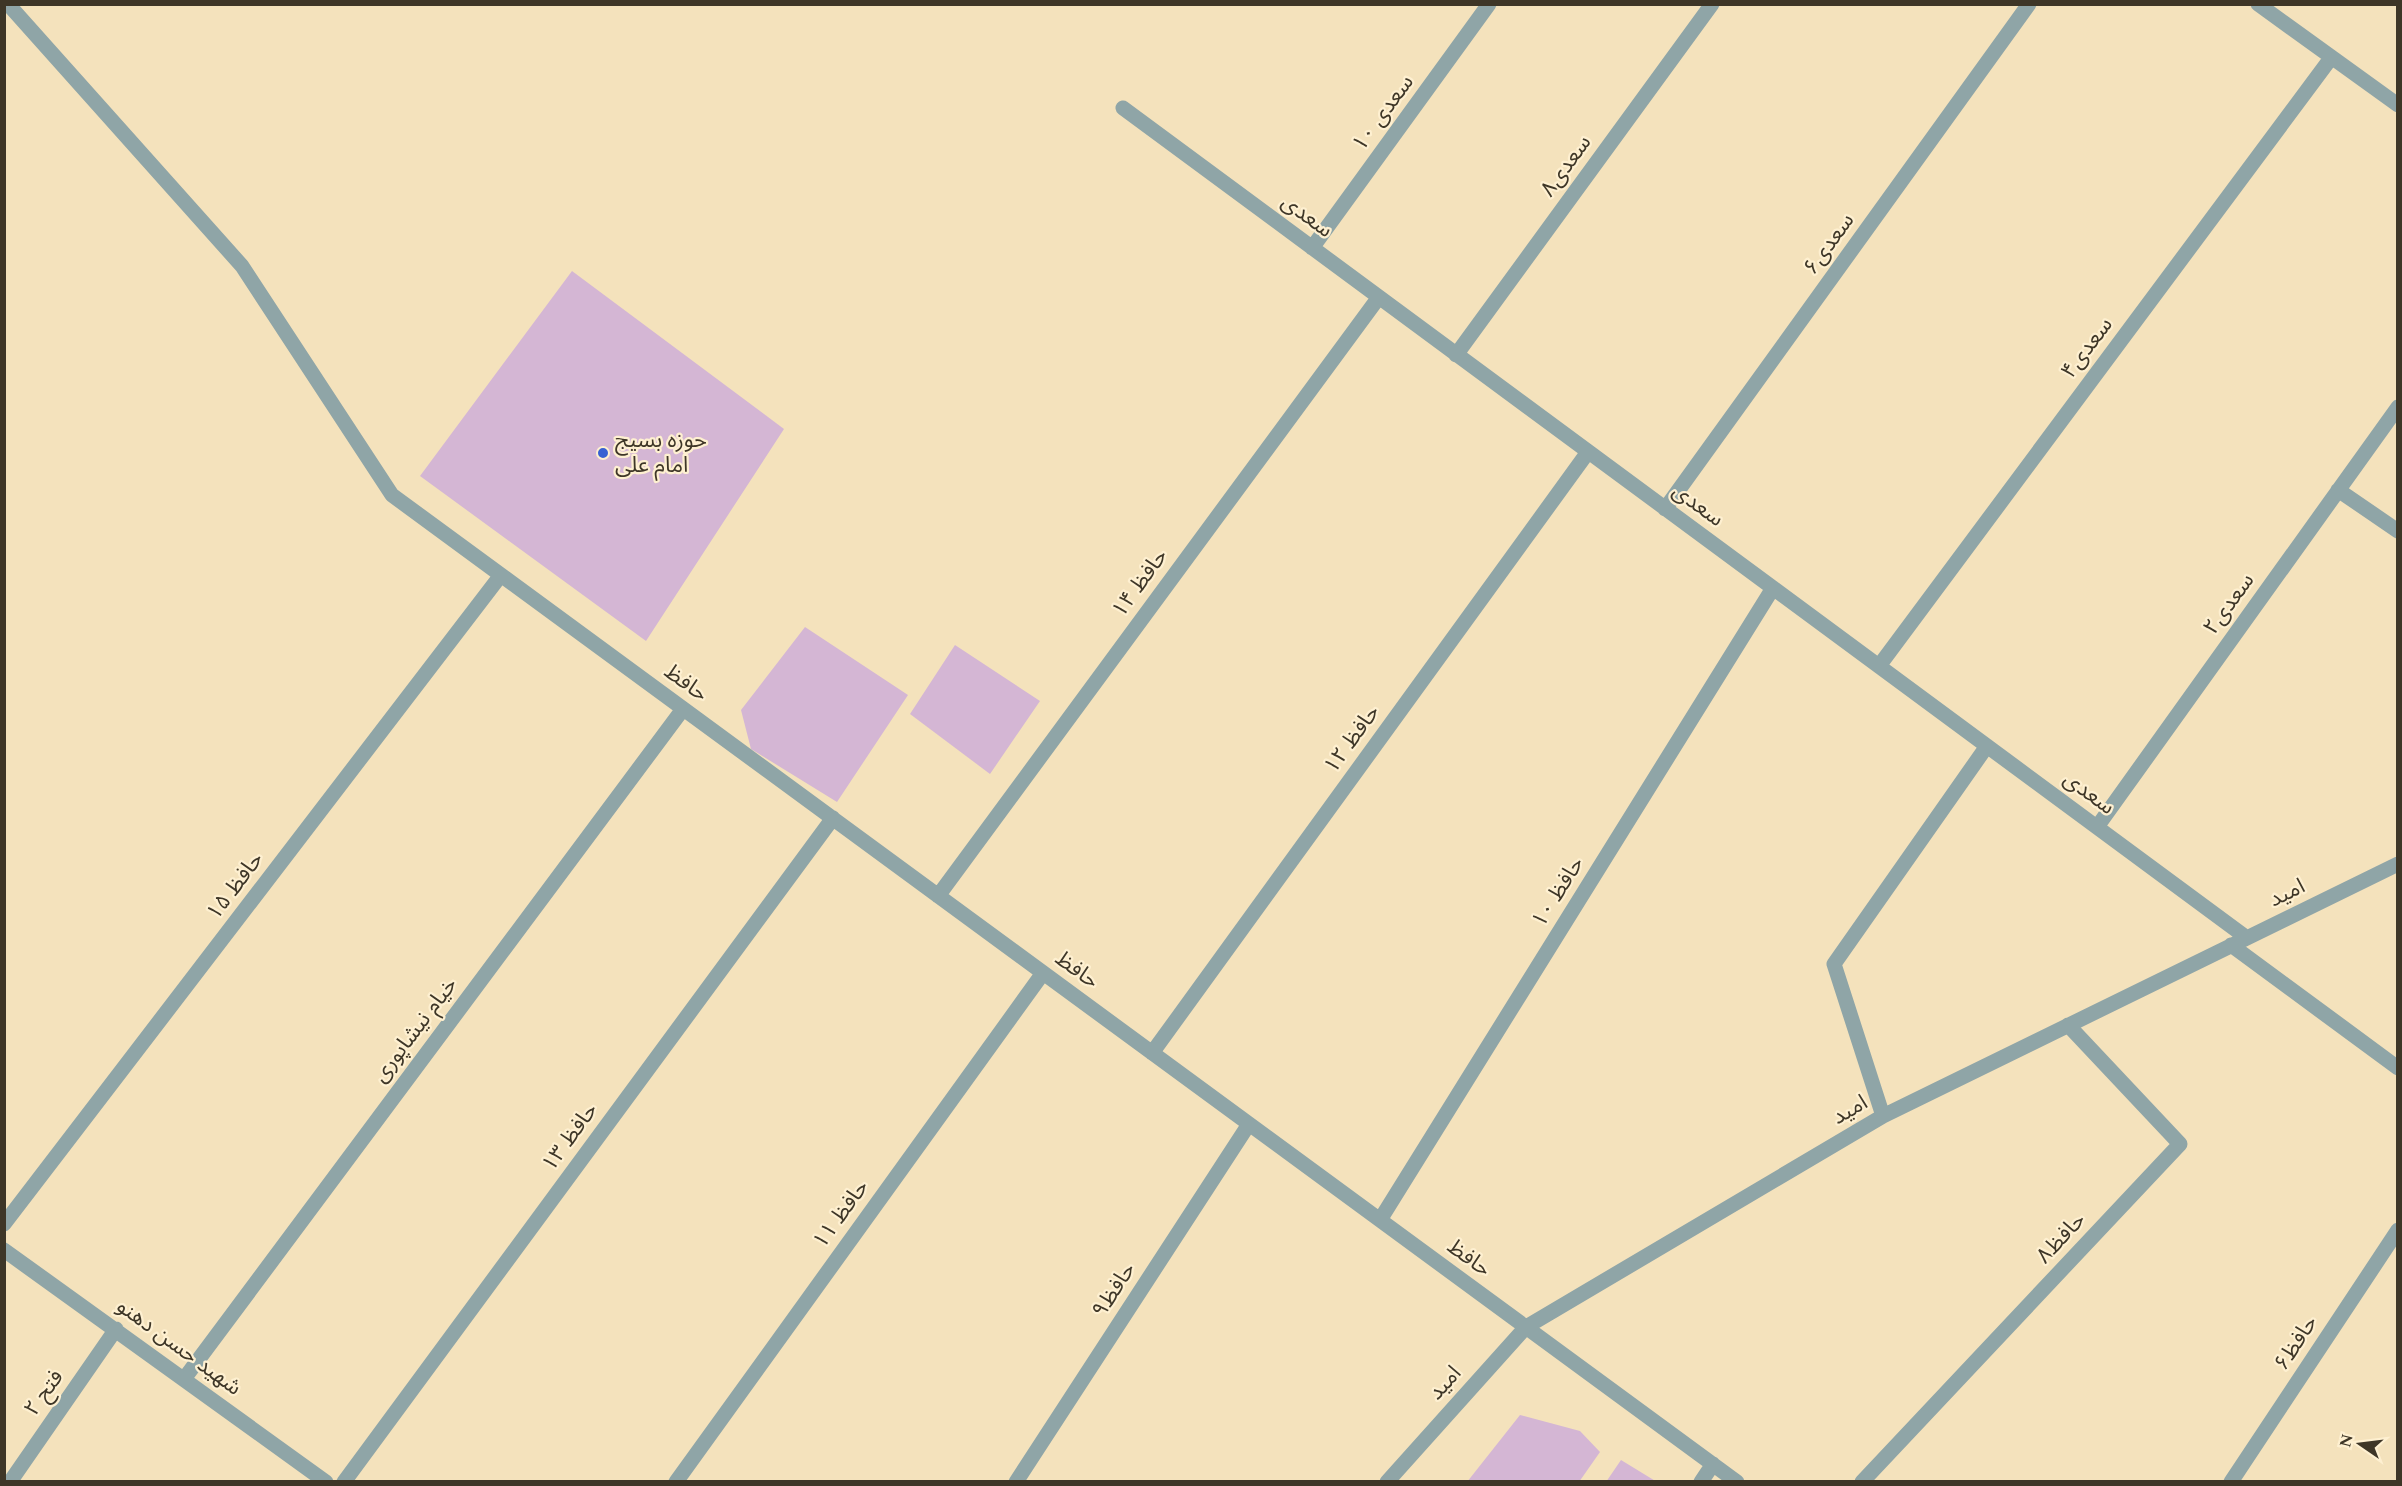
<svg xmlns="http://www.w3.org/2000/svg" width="2402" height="1486" viewBox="0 0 2402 1486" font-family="Spectral,'Noto Sans Arabic',serif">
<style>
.building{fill:#d4b6d4}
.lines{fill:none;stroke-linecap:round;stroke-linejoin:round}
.minor{stroke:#8fa5a7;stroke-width:15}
.poi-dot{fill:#3761d2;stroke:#fef0d1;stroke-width:2}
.labels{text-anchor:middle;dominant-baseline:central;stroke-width:4.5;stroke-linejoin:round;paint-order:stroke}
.street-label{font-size:22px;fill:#3e3627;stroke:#fef0d1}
.poi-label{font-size:22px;fill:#3e3627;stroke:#fef0d1;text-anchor:start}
</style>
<rect width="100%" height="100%" fill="#f4e2bc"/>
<path class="building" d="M 572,271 L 784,429 L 646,641 L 420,476 Z
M 805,627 L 908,695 L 837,802 L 751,749 L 741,710 Z
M 955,645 L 1040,701 L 990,774 L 910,714 Z
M 1520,1415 L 1580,1431 L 1600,1452 L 1579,1482 L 1467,1482 Z
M 1621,1460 L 1657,1482 L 1606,1482 Z"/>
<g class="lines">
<path class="minor" d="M 8,4 L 242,266 L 392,495 L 1737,1482
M 2258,4 L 2398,105
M 1123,108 L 2247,938
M 1312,248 L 1489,4
M 1456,355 L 1712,4
M 2338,490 L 2398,531
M 1665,509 L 2029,4
M 1879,666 L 2331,58
M 2097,827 L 2398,407
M 938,896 L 1379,297
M 2231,945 L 2398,1068
M 1152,1053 L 1588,452
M 1883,1116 L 1834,964 L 1987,746
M 1380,1220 L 1773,588
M 4,1224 L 501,575
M 4,1250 L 326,1482
M 184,1379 L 683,709
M 10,1482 L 116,1329
M 344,1482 L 833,818
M 676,1482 L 1043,973
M 1016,1482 L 1249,1124
M 1387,1482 L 1526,1327 L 1883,1116 L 2398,864
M 1701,1482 L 1713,1464
M 1862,1482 L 2180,1144 L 2068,1025
M 2231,1482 L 2398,1230"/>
</g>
<circle class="poi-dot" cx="603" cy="453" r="6"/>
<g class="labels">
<g class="street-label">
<text transform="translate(1383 113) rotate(-54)">سعدی ۱۰</text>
<text transform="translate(1566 166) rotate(-54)">سعدی۸</text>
<text transform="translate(1307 216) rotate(36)">سعدی</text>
<text transform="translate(1829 244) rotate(-54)">سعدی۶</text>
<text transform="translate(2087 348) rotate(-53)">سعدی۴</text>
<text transform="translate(1698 505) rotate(36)">سعدی</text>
<text transform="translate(1140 583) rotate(-54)">حافظ ۱۴</text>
<text transform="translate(2229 604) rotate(-54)">سعدی۲</text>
<text transform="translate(686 683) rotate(36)">حافظ</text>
<text transform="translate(1352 739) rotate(-54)">حافظ ۱۲</text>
<text transform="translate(2089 793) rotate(36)">سعدی</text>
<text transform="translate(235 886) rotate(-53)">حافظ ۱۵</text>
<text transform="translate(1558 892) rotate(-58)">حافظ ۱۰</text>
<text transform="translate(2287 893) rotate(-26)">امید</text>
<text transform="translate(1077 970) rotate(36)">حافظ</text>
<text transform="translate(415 1030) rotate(-53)">خیام نیشاپوری</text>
<text transform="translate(1850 1110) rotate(-30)">امید</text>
<text transform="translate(570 1137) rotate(-54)">حافظ ۱۳</text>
<text transform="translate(841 1214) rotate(-54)">حافظ ۱۱</text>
<text transform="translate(2061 1238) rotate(-47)">حافظ۸</text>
<text transform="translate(1469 1258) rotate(36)">حافظ</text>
<text transform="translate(1114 1290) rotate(-57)">حافظ۹</text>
<text transform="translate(2296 1343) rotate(-57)">حافظ۶</text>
<text transform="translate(179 1347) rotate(36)">شهید حسن دهنو</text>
<text transform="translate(1445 1383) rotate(-48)">امید</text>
<text transform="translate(44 1393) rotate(-55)">فتح ۲</text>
</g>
<g class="poi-label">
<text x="615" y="440">حوزه بسیج<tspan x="615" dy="25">امام علی</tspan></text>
</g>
</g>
<rect width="2402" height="1486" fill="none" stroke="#3e3627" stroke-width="12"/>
<g transform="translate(2360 1444) rotate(284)" stroke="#fef0d1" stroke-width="4.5" paint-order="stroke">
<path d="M0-4.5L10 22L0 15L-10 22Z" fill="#3e3627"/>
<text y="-9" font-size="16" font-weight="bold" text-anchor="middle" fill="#3e3627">N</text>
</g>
</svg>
